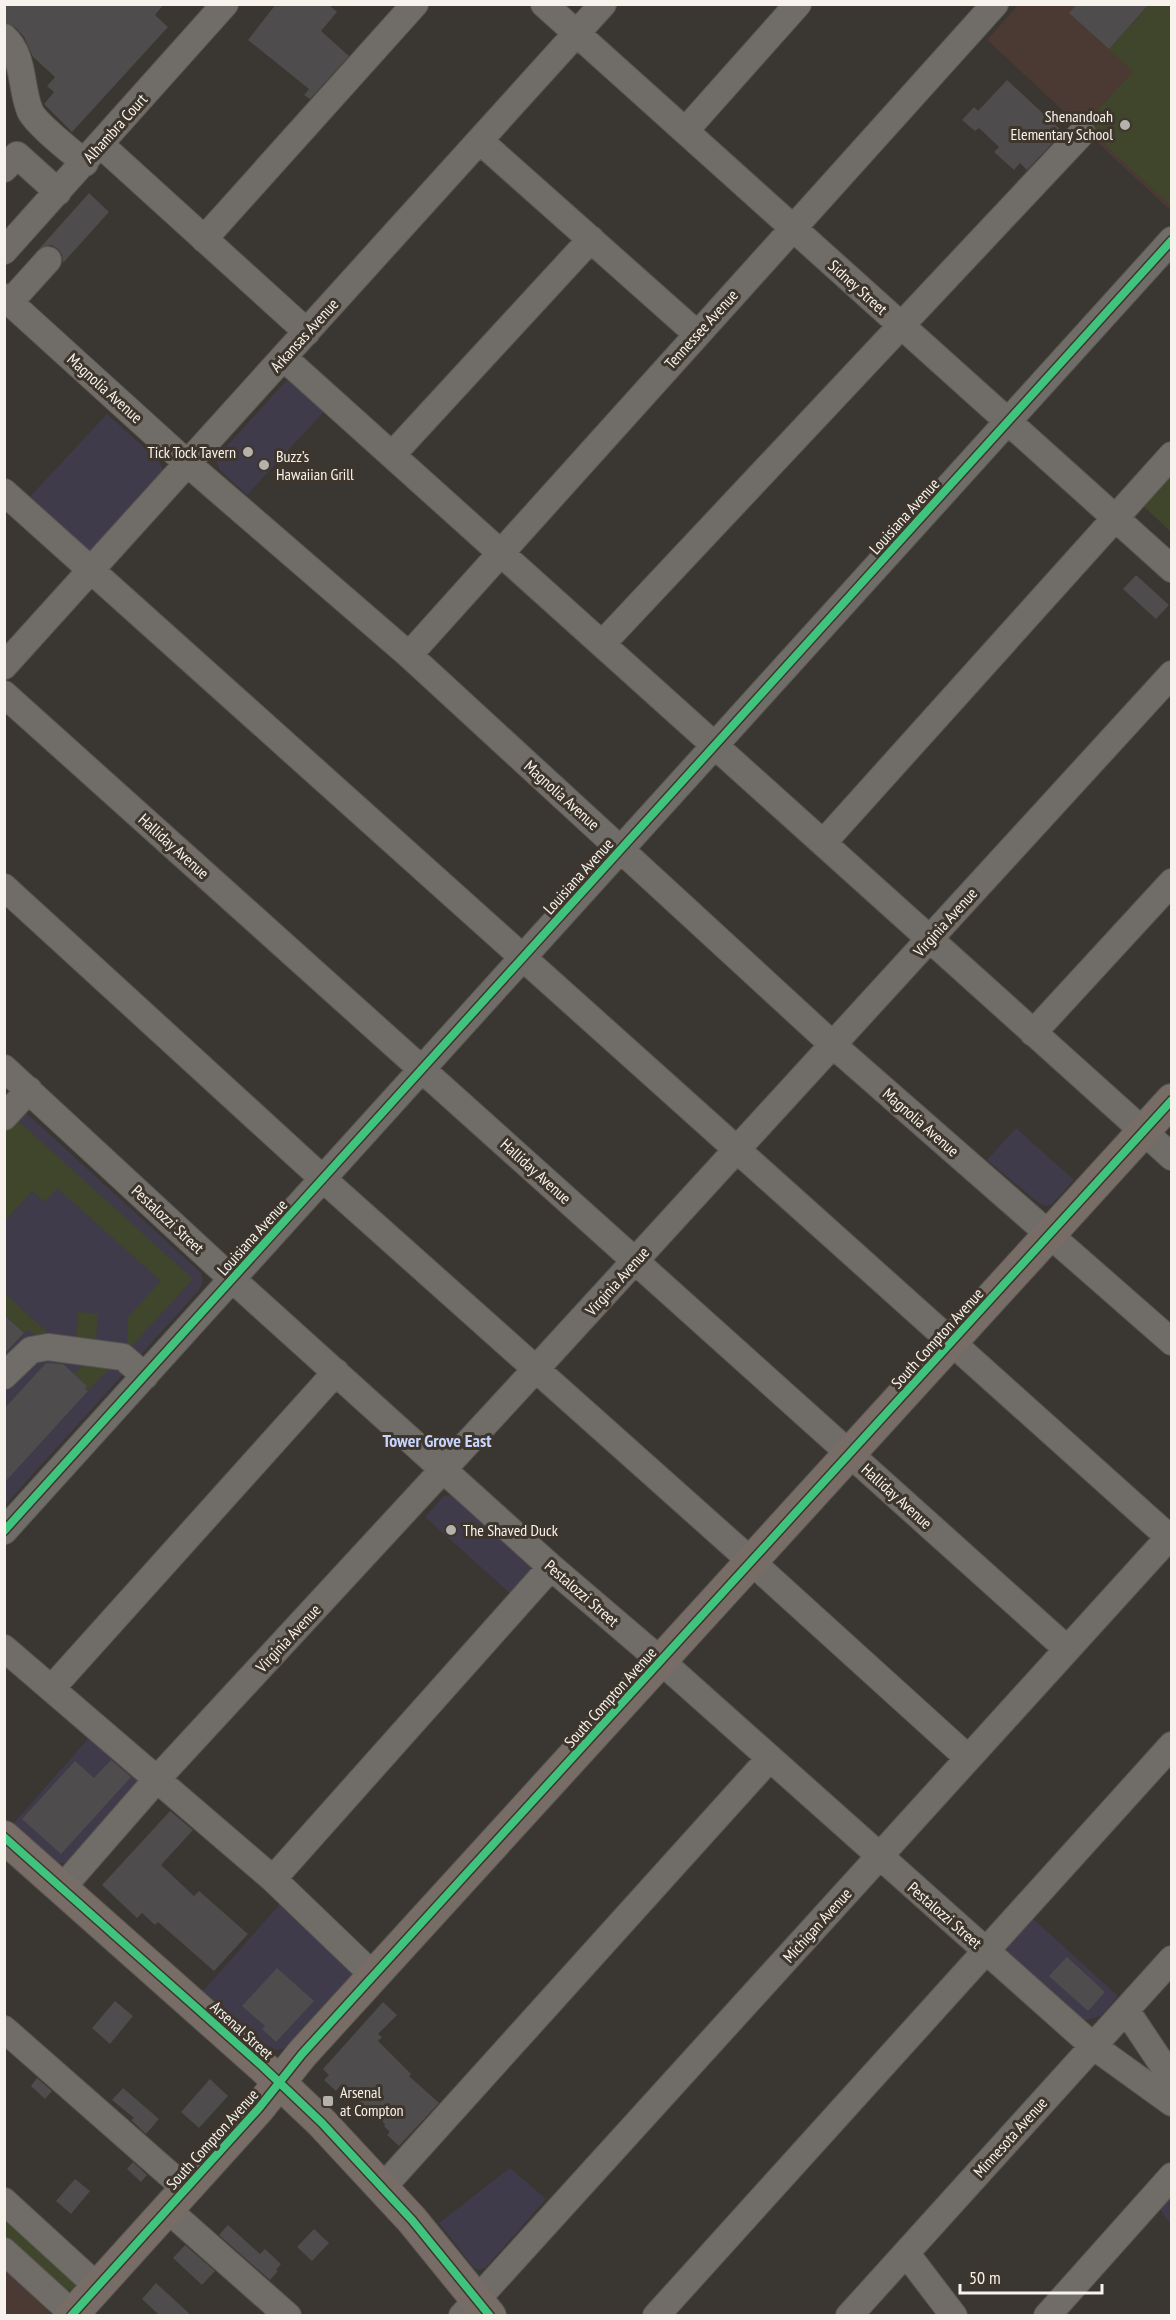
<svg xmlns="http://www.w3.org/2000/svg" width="1176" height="2320" viewBox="0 0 1176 2320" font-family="'PT Sans Narrow',sans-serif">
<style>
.commercial{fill:#403b4a}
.education{fill:#4b3934}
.green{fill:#40462b}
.building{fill:#4e4c4c}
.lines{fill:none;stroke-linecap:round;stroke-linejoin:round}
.minor-casing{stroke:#595550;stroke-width:28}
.major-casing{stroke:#595550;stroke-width:34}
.minor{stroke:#706c68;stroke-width:26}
.major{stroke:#776d66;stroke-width:32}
.cycleway-casing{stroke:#3e362d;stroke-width:11}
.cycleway{stroke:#40c37c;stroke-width:8}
.poi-dot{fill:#b5b1ab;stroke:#3e362d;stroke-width:2}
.labels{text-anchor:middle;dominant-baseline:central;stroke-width:6;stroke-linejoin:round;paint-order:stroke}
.poi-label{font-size:16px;fill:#f7f3ec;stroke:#3e362d;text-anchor:start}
.street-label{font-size:16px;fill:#f7f3ec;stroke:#3e362d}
.neighbourhood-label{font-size:18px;font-weight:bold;fill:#c5d5fe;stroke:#3e362d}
</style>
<rect width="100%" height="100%" fill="#3a3631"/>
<path class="commercial" d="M 293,373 L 328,407 L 247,495 L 220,470 L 217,463 L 218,456 Z
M 107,414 L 159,461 L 163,470 L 159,477 L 87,557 L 26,501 Z
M 23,1110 L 201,1273 L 203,1281 L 199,1290 L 5,1505 L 5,1131 Z
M 1016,1128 L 1074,1180 L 1052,1204 L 1046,1206 L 1039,1203 L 987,1160 Z
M 451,1495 L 459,1499 L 536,1570 L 512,1595 L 425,1517 L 444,1496 Z
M 94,1732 L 144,1777 L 65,1863 L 58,1863 L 13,1824 Z
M 281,1903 L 356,1970 L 285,2048 L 276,2050 L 266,2045 L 203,1991 Z
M 1030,1916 L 1118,1996 L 1101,2016 L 1083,2021 L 1000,1948 Z
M 510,2168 L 546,2199 L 486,2267 L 480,2270 L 474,2268 L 439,2223 Z
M 1171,2185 L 1171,2225 L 1156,2203 Z"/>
<path class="education" d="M 1018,5 L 1171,5 L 1171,211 L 987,40 Z
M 4,2261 L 52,2307 L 49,2315 L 5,2315 Z"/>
<path class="green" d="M 1149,5 L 1171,5 L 1171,206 L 1084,125 L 1133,72 L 1109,49 Z
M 1171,473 L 1171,532 L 1138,501 Z
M 16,1119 L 193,1279 L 129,1349 L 127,1345 L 128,1317 L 161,1281 L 57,1188 L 45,1202 L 32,1191 L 5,1221 L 4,1131 Z
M 4,1293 L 47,1332 L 43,1336 L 33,1334 L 28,1329 L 24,1333 L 5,1315 Z
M 78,1312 L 98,1314 L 96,1339 L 76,1338 Z
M 91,1364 L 111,1367 L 88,1391 L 85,1389 L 87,1386 L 74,1374 L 83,1366 Z
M 4,2211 L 78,2281 L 73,2290 L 65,2291 L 61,2289 L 5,2238 Z"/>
<path class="building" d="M 4,4 L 164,4 L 155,15 L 168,27 L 72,132 L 44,104 L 54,92 L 47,86 L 55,77 L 33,57 L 24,37 L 15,27 L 4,22 Z
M 276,4 L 328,4 L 337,12 L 321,31 L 349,56 L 310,99 L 304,95 L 309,89 L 248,40 Z
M 1077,4 L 1149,4 L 1109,49 L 1069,13 Z
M 1007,80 L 1063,132 L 1027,170 L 1020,163 L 1014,170 L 994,152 L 999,147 L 979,128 L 975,131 L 962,120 L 974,107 L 978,111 Z
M 89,193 L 109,212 L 63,263 L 62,255 L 58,249 L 51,245 L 39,249 Z
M 1136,575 L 1169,605 L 1156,619 L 1123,589 Z
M 4,1315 L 24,1333 L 4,1354 Z
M 46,1363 L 63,1364 L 87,1386 L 85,1389 L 88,1391 L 4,1483 L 4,1409 Z
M 111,1760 L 131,1777 L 61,1854 L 22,1819 L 75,1761 L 94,1778 Z
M 170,1811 L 193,1830 L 161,1865 L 194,1896 L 199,1891 L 248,1934 L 214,1971 L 158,1922 L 155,1925 L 142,1913 L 137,1918 L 102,1885 Z
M 1067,1957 L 1105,1992 L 1088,2011 L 1049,1976 Z
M 277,1968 L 314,2001 L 276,2042 L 262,2029 L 265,2026 L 242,2006 Z
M 115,2001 L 133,2016 L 110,2044 L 92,2028 Z
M 383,2002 L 397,2015 L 378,2034 L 382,2037 L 378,2041 L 411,2074 L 409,2076 L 439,2103 L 399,2146 L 387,2135 L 390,2132 L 384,2126 L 385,2124 L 348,2091 L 341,2085 L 336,2091 L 324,2080 L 329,2075 L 323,2069 Z
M 37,2078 L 52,2091 L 45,2099 L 31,2086 Z
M 210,2079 L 228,2096 L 199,2128 L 181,2112 Z
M 123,2088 L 159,2119 L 146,2134 L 131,2120 L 134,2118 L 112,2100 Z
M 133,2162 L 147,2175 L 141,2182 L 127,2169 Z
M 75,2179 L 90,2191 L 71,2214 L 56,2201 Z
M 228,2225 L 260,2254 L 265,2249 L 281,2264 L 276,2270 L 278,2271 L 270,2280 L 219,2235 Z
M 314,2229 L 329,2243 L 312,2261 L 297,2247 Z
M 185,2245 L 215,2271 L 202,2285 L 173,2258 Z
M 156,2283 L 192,2316 L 160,2316 L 142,2299 Z"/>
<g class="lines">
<defs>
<path id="minor" d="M 544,4 L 1172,569
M 4,37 C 25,56 20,87 30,111 C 36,124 72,152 85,163
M 685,131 L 798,4
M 480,141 L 697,334
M 101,145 L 307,332
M 4,169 L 17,155 L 58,192
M 204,239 L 415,4
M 4,251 L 225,4
M 4,297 L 188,464 L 409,655 L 833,1045 L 1172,1342
M 10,302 L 48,260
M 284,358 L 1172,1157
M 392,455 L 591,239
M 4,492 L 1172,1540
M 602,644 L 1082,133
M 409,655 L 995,4
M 4,666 L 603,4
M 4,694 L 1067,1649
M 823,843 L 1172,455
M 4,887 L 323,1179 L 752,1562 L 968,1758
M 1033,1033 L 1172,882
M 4,1068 L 232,1279 L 551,1567 L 661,1661 L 1093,2046 L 1172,2103
M 4,1117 L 29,1090
M 4,1376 L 31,1350 L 48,1347 L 123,1357 L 145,1376
M 4,1531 L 1172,240
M 4,1648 L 273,1879 L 374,1976
M 52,1688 L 336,1372
M 273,1879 L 551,1567
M 62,1888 L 158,1778 L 535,1370 L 1172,674
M 1126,2010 L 1172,2079
M 4,2029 L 186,2189
M 383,2187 L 770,1758
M 4,2201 L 98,2287
M 167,2209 L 288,2316
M 4,2251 L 73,2314
M 906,2253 L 954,2316
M 462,2316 L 1172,1534
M 656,2316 L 1172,1745
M 849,2316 L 1172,1959
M 1047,2316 L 1172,2176"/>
<path id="major" d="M 4,1837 L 262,2066 L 322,2123 L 412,2220 L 490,2316
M 71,2316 L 259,2108 L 302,2054 L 1172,1100"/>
</defs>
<use href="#minor" class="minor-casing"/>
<use href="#major" class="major-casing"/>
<use href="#minor" class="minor"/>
<use href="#major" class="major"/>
<defs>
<path id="cycleway" d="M 4,1531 L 1172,240
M 4,1837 L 262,2066 L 322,2123 L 412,2220 L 490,2316
M 71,2316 L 259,2108 L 302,2054 L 1172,1100"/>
</defs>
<use href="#cycleway" class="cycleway-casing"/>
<use href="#cycleway" class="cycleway"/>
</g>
<g class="poi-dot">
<circle cx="1125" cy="125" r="6"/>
<circle cx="248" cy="452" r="6"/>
<circle cx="264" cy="465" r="6"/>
<circle cx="451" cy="1530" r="6"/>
<rect x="322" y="2095" width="12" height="12" rx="3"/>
</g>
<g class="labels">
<g class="poi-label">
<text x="1113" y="116" text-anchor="end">Shenandoah<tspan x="1113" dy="18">Elementary School</tspan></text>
<text x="236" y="452" text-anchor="end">Tick Tock Tavern</text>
<text x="276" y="456">Buzz’s<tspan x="276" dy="18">Hawaiian Grill</tspan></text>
<text x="463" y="1530">The Shaved Duck</text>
<text x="340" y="2092">Arsenal<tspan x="340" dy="18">at Compton</tspan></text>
</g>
<g class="street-label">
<text transform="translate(115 128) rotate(-48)">Alhambra Court</text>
<text transform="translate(858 287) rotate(42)">Sidney Street</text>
<text transform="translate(701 329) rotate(-48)">Tennessee Avenue</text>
<text transform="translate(304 335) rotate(-48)">Arkansas Avenue</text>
<text transform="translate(105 388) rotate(42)">Magnolia Avenue</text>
<text transform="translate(904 516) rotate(-48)">Louisiana Avenue</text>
<text transform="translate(562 795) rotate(42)">Magnolia Avenue</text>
<text transform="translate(174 846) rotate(42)">Halliday Avenue</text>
<text transform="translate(578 876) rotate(-48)">Louisiana Avenue</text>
<text transform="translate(945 922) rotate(-48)">Virginia Avenue</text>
<text transform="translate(921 1122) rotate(41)">Magnolia Avenue</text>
<text transform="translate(536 1171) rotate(42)">Halliday Avenue</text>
<text transform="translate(168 1219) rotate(43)">Pestalozzi Street</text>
<text transform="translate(252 1237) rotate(-48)">Louisiana Avenue</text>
<text transform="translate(617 1281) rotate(-48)">Virginia Avenue</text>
<text transform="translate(937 1338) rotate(-48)">South Compton Avenue</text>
<text transform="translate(897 1496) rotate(42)">Halliday Avenue</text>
<text transform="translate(582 1593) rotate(41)">Pestalozzi Street</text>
<text transform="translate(288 1638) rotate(-47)">Virginia Avenue</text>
<text transform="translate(610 1697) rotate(-48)">South Compton Avenue</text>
<text transform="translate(945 1915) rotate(41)">Pestalozzi Street</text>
<text transform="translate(817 1925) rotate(-48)">Michigan Avenue</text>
<text transform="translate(242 2030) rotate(42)">Arsenal Street</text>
<text transform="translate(1010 2137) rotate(-48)">Minnesota Avenue</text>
<text transform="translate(212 2139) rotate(-48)">South Compton Avenue</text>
</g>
<g class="neighbourhood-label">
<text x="437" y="1440">Tower Grove East</text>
</g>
</g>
<rect width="1176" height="2320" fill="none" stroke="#f7f3ec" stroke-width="12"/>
<path d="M960 2284v9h142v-9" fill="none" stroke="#f7f3ec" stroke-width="3"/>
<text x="969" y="2284" font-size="18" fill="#f7f3ec" stroke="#3e362d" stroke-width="4.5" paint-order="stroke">50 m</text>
</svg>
